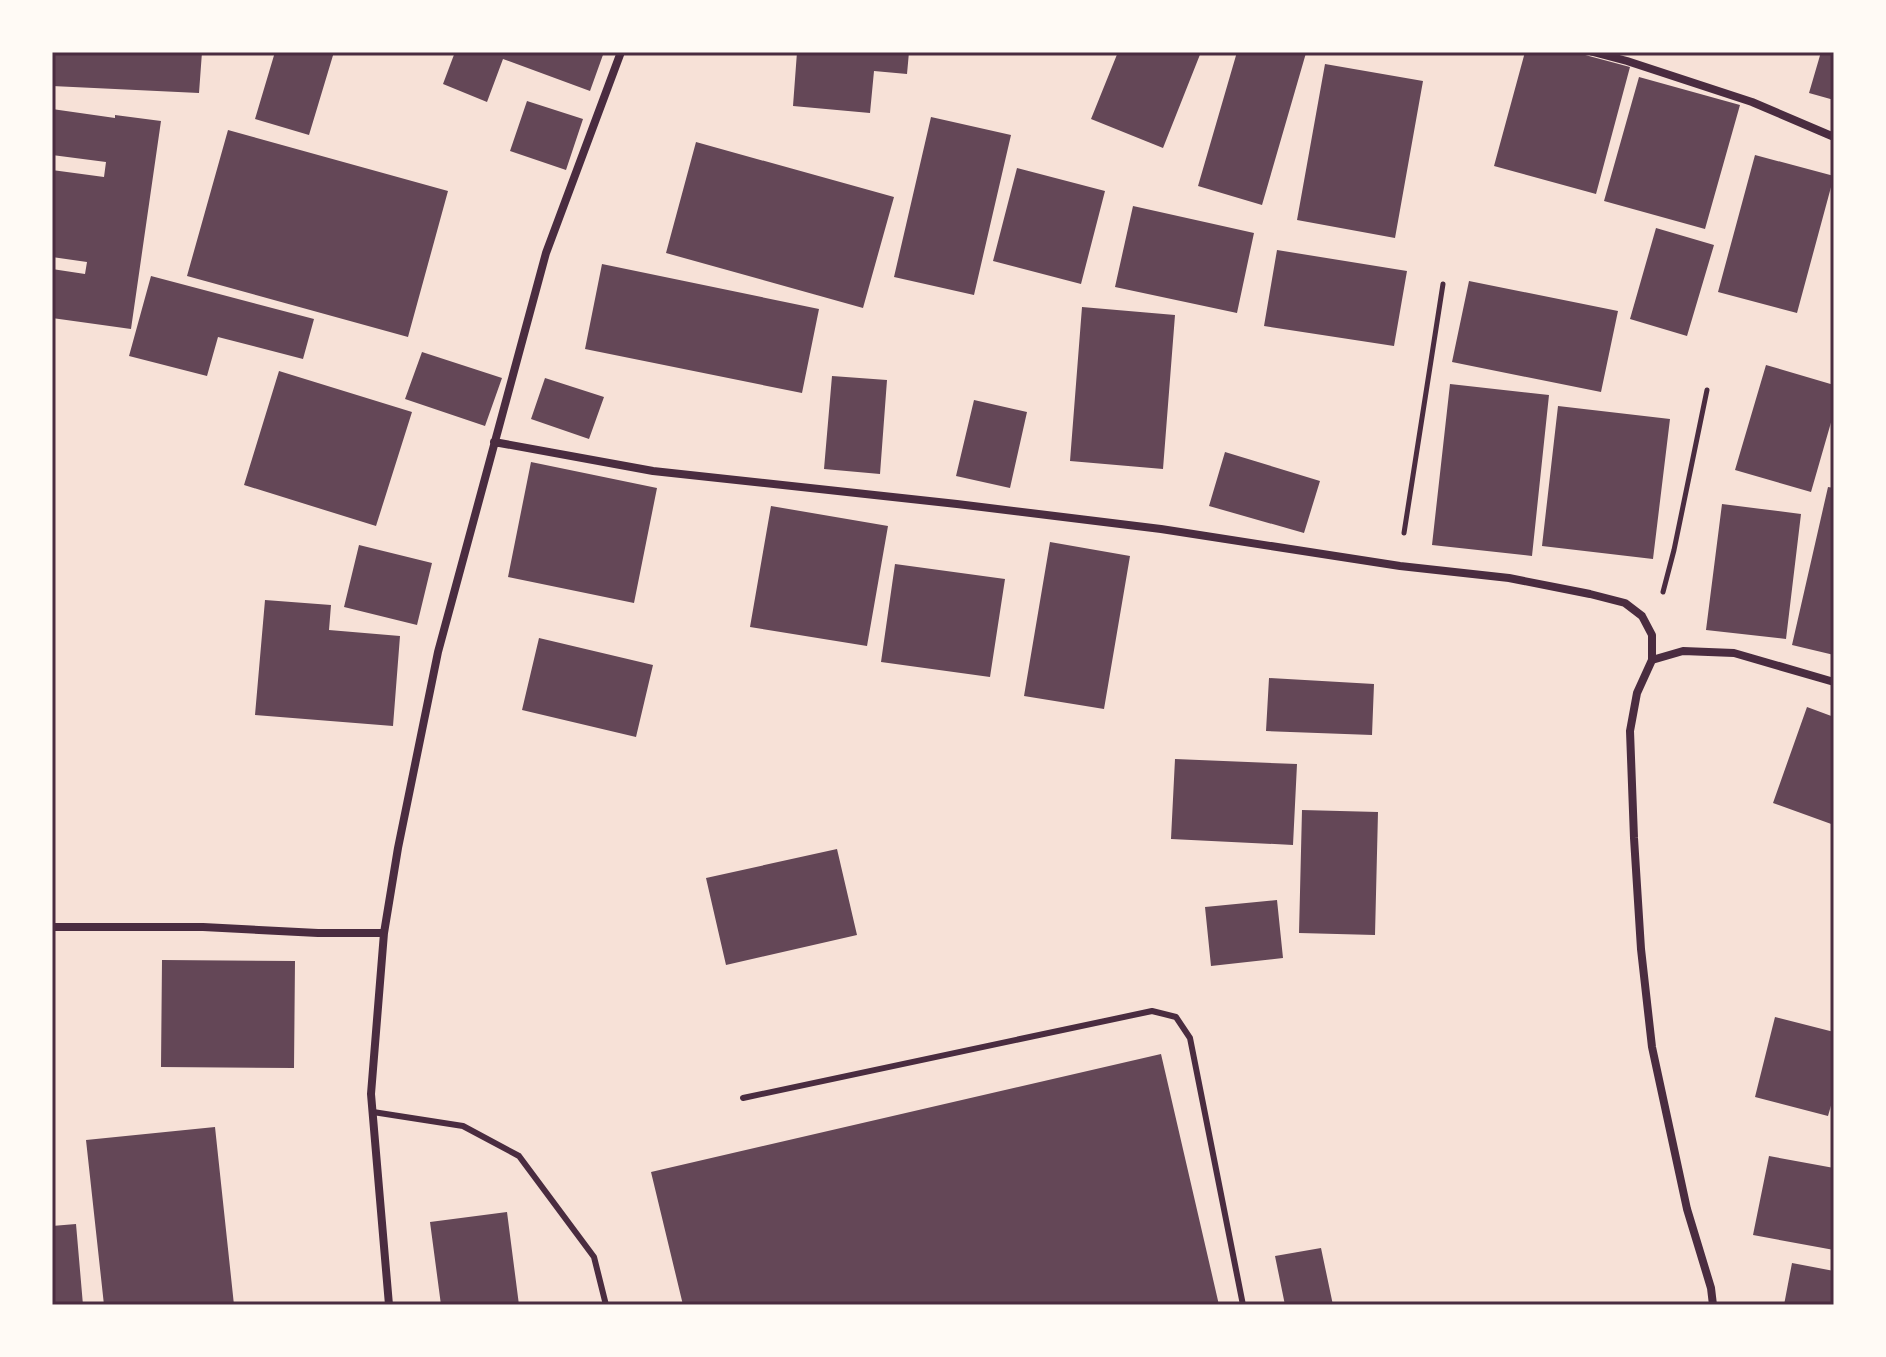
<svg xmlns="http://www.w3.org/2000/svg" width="1886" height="1357" viewBox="0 0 1886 1357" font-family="'Varela Round',sans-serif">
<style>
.building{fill:#644757}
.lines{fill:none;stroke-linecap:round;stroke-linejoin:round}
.path{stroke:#4a2c40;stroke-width:5}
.service{stroke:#4a2c40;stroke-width:6}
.minor{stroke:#4a2c40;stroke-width:8}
.neatline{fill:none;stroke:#4a2c40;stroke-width:3}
</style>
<rect width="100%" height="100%" fill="#f7e1d7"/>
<path class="building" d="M 52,52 L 202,52 L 199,93 L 52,86 Z
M 275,52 L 334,52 L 309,135 L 255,119 Z
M 455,52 L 604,52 L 590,91 L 503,59 L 487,102 L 443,84 Z
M 797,52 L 909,52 L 907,74 L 874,71 L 870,113 L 793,106 Z
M 1118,52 L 1201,52 L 1163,148 L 1091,119 Z
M 1237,52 L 1306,53 L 1262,205 L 1198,186 Z
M 1525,52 L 1574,52 L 1630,67 L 1596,194 L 1494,166 Z
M 1821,52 L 1834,52 L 1834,100 L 1809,93 Z
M 1325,64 L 1423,81 L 1395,238 L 1297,220 Z
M 1639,77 L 1740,105 L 1705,229 L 1604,201 Z
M 527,101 L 583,119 L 566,170 L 510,151 Z
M 52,109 L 115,118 L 115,115 L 161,121 L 131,329 L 52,318 L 52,269 L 85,274 L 87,262 L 52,257 L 52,170 L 104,177 L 106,162 L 52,155 Z
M 931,117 L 1011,135 L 974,295 L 894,277 Z
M 228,130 L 448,191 L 408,337 L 187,276 Z
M 696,142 L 894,197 L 863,308 L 666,253 Z
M 1755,155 L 1834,176 L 1797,313 L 1718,292 Z
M 1017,168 L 1105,191 L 1081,284 L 993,261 Z
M 1133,206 L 1254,233 L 1237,313 L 1115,287 Z
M 1656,228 L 1714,245 L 1687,336 L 1630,319 Z
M 1277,250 L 1407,271 L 1394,346 L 1264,326 Z
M 602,264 L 819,309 L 802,393 L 585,349 Z
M 151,276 L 314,319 L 303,359 L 218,337 L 207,376 L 129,356 Z
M 1469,281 L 1618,311 L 1601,392 L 1452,362 Z
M 1082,307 L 1175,315 L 1163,469 L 1070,461 Z
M 422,352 L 502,378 L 485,426 L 405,399 Z
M 1766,365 L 1834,385 L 1834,412 L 1811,492 L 1735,470 Z
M 279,371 L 412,412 L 376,526 L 244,485 Z
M 832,376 L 887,380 L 880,474 L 824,469 Z
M 545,378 L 604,397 L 589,439 L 531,419 Z
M 1450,384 L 1549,395 L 1532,556 L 1432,545 Z
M 974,400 L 1027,412 L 1010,488 L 956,476 Z
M 1558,406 L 1670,419 L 1653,559 L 1542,546 Z
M 1225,452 L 1320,481 L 1304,533 L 1209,506 Z
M 531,462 L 657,488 L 634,603 L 508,577 Z
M 1828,487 L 1834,488 L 1834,655 L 1792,645 Z
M 1722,504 L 1801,514 L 1786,639 L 1706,630 Z
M 771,506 L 888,526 L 867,646 L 750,627 Z
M 1050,542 L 1130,556 L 1104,709 L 1024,696 Z
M 359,545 L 432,563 L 417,625 L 344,607 Z
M 895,564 L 1005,579 L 990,677 L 881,662 Z
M 265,600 L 331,605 L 329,630 L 400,636 L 393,726 L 255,715 Z
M 539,638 L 653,665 L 636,737 L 522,710 Z
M 1269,678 L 1374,684 L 1372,735 L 1266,731 Z
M 1807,707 L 1834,717 L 1834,825 L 1773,803 Z
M 1175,759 L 1297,764 L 1293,845 L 1171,839 Z
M 1302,810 L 1378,812 L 1375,935 L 1299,933 Z
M 837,849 L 857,935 L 726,965 L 706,878 Z
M 1277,900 L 1283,958 L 1211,966 L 1205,907 Z
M 162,960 L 295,961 L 294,1068 L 161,1067 Z
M 1775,1017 L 1834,1032 L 1834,1095 L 1828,1116 L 1755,1097 Z
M 1161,1054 L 1219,1305 L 683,1305 L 651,1172 Z
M 215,1127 L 234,1305 L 104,1305 L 86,1140 Z
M 1769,1156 L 1834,1168 L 1834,1250 L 1753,1235 Z
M 507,1212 L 519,1305 L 441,1305 L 430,1222 Z
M 76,1224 L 83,1305 L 52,1305 L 52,1226 Z
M 1321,1248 L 1333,1305 L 1285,1305 L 1275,1256 Z
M 1792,1263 L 1834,1271 L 1834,1305 L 1784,1305 Z"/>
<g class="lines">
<path class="path" d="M 1404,533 L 1443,284
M 1663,592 L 1674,550 L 1707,390"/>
<path class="service" d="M 743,1098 L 1152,1011 L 1176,1017 L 1190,1038 L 1243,1305
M 373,1112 L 463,1126 L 519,1156 L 594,1257 L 606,1305"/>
<path class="minor" d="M 1593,52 L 1627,61 L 1752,102 L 1834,137
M 494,442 L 653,471 L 957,504 L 1161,529 L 1400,566 L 1509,578 L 1590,594 L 1625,603 L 1642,616 L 1652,635 L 1652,660
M 52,927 L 203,927 L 318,933 L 384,933
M 389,1305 L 371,1094 L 384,933 L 398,848 L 438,652 L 546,253 L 621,52
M 1713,1305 L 1711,1288 L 1687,1209 L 1652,1047 L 1641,949 L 1634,838 L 1630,731 L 1637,693 L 1652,660 L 1683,651 L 1734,653 L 1834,682"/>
</g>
<rect width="1886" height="1357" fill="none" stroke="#fffaf5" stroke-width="108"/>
<rect x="54" y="54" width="1778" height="1249" class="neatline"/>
</svg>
